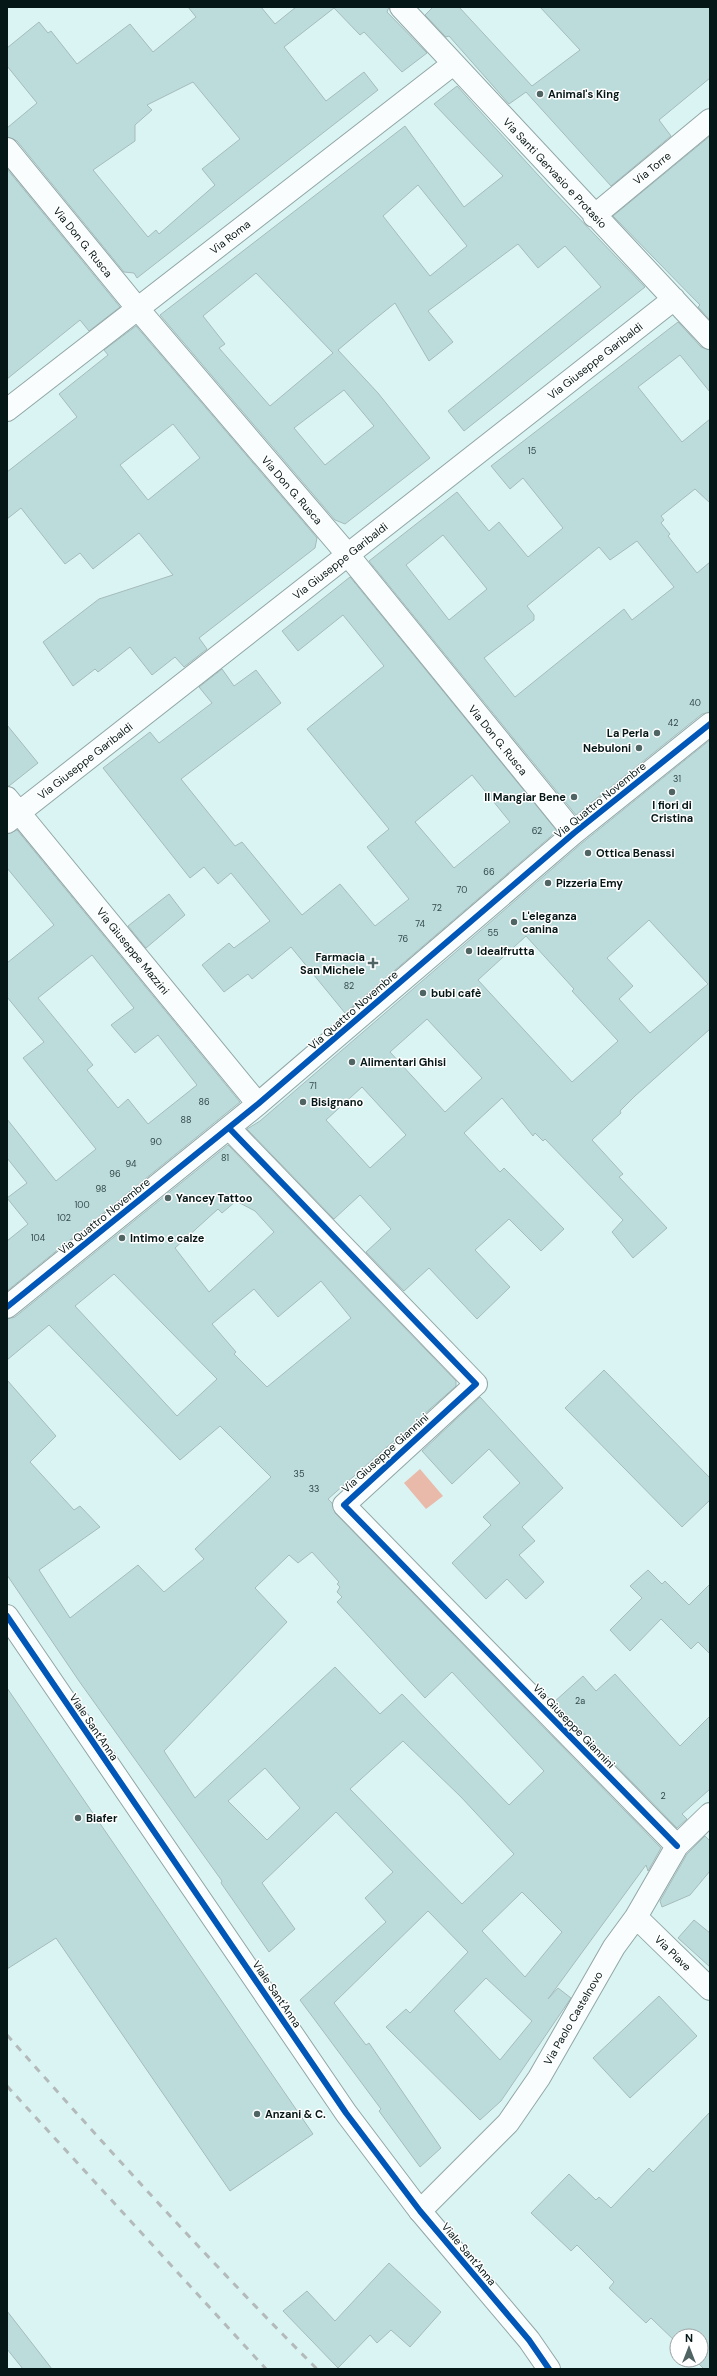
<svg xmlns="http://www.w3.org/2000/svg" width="717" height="2376" viewBox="0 0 717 2376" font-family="'DM Sans',sans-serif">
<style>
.water{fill:#e9baaa}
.building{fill:#bcdcdc;stroke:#a7bbbb;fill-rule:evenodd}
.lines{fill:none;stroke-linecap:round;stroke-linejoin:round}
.street-casing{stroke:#92a6a6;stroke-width:24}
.secondary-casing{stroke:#92a6a6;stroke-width:24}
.street{stroke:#f9fdfd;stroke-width:22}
.secondary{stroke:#f9fdfd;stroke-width:22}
.rail{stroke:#b4baba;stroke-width:3;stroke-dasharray:7 7;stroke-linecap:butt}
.cycleway-casing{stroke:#fff;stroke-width:8}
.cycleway{stroke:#0057b8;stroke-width:6}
.poi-dot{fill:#506464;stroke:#fff;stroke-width:1.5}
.labels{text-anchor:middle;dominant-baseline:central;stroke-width:3;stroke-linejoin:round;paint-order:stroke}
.number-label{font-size:9px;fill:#344848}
.poi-label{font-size:11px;font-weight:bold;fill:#061717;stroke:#fff;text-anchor:start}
.street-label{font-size:11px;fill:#061717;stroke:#fff}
</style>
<rect width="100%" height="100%" fill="#daf4f4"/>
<path class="water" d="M 420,1469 L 443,1496 L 426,1509 L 404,1483 Z"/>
<path class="building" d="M 188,7 L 261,7 L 275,24 L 296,7 L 389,7 L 387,12 L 427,53 L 402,72 L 364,32 L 360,35 L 334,8 L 284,47 L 326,101 L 364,72 L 378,90 L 137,278 L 134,273 L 124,272 L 17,141 L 7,137 L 7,128 L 37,103 L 7,66 L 7,48 L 39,22 L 48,33 L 51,31 L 77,64 L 130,24 L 153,52 L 196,17 ZM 193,82 L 240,139 L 202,169 L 215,185 L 159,234 L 156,230 L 148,237 L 93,170 L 135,141 L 135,125 L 152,110 L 147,105 Z
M 433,7 L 459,7 L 532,86 L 580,50 L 540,7 L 710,7 L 710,78 L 659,120 L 671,136 L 611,186 L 526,92 L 509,104 L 449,36 L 446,37 L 425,15 Z
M 457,86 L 549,187 L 645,287 L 464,431 L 448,411 L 601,287 L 565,246 L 538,268 L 518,244 L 428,311 L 453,342 L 429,361 L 395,303 L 369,324 L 338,350 L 378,393 L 430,458 L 345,524 L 335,520 L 160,315 L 405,126 L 464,207 L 503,176 L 434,104 ZM 418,185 L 467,246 L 430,276 L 383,216 ZM 256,273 L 333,353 L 270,406 L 219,348 L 225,344 L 203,316 ZM 344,390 L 374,426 L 325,465 L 294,428 Z
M 710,136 L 710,320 L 698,307 L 700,305 L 613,216 Z
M 7,169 L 120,307 L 89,331 L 80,320 L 7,379 Z
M 678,322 L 701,347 L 710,350 L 710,392 L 680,355 L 638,387 L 682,442 L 710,419 L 710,503 L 695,489 L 661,516 L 664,520 L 661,523 L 670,534 L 668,536 L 697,573 L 710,562 L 710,712 L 702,714 L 576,815 L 369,561 L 457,492 L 489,531 L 499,522 L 528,557 L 563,528 L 523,478 L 510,489 L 491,466 ZM 443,535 L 487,589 L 449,620 L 406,565 ZM 637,541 L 674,587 L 632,620 L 624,609 L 515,697 L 484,658 L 534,620 L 534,615 L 527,606 L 599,547 L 610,560 Z
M 136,326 L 317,538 L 315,548 L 199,638 L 207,649 L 184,667 L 175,657 L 152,675 L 130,647 L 98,672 L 95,669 L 73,686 L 43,642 L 99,599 L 173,575 L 139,533 L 93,569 L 80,553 L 65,564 L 21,508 L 7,519 L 7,472 L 77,417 L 59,394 L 108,355 L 104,350 ZM 173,424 L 200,458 L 148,500 L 120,465 Z
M 350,577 L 557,831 L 345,1013 L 291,947 L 252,979 L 248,974 L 224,992 L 202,965 L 229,943 L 234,948 L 270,921 L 231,873 L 218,884 L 204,867 L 190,878 L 103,768 L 150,732 L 159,743 L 212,703 L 199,687 L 222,669 L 234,686 L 256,670 L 281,703 L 181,779 L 235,846 L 242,842 L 302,915 L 340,884 L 375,926 L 409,899 L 367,847 L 389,829 L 307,729 L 384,666 L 343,615 L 298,651 L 282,631 ZM 472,775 L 510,822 L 454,868 L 415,822 Z
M 7,725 L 38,763 L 9,786 L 7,786 Z
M 710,740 L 710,1029 L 635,1096 L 620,1111 L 621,1113 L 592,1140 L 623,1174 L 619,1177 L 667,1228 L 633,1258 L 612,1232 L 623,1220 L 545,1139 L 543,1141 L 535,1133 L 533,1136 L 502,1098 L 464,1133 L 500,1172 L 504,1168 L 564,1229 L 541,1251 L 509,1219 L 475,1250 L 510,1287 L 477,1319 L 429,1268 L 404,1291 L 366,1252 L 391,1229 L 360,1195 L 334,1219 L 247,1129 L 260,1121 L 582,843 ZM 649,920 L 708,984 L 650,1033 L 619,999 L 633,986 L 607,958 ZM 526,936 L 574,989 L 572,991 L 618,1041 L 572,1082 L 478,980 ZM 427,1019 L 482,1078 L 445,1112 L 390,1052 ZM 362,1087 L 406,1135 L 370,1168 L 326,1120 Z
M 17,830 L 240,1102 L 7,1291 L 7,1241 L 28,1224 L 7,1198 L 27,1183 L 7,1158 L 7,1119 L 56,1181 L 96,1149 L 23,1058 L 44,1042 L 7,997 L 7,963 L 54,925 L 7,868 L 7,834 ZM 92,955 L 134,1008 L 111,1025 L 135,1053 L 158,1035 L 197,1085 L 148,1124 L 128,1099 L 118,1108 L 87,1070 L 93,1065 L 38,998 Z
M 169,894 L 185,915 L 146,948 L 128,926 Z
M 228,1145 L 456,1381 L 456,1386 L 328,1499 L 332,1503 L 335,1513 L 661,1848 L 648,1871 L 646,1865 L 548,1999 L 558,1988 L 571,1998 L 501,2101 L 480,2120 L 386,2027 L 406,2009 L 410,2013 L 468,1952 L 428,1911 L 334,2003 L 366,2045 L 369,2043 L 441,2148 L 420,2167 L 379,2111 L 381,2109 L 300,2000 L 386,1922 L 365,1898 L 393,1872 L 336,1812 L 262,1883 L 295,1929 L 269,1952 L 221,1883 L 222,1881 L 79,1681 L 7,1575 L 7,1380 L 56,1436 L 30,1462 L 74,1510 L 80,1506 L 100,1527 L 39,1570 L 70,1618 L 138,1565 L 164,1592 L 204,1559 L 195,1549 L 271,1477 L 220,1426 L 180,1460 L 49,1325 L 7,1360 L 7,1319 L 15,1317 ZM 236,1201 L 255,1211 L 274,1232 L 209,1292 L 175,1248 L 218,1209 L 222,1213 ZM 114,1274 L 217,1379 L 177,1416 L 75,1306 ZM 321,1281 L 351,1318 L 267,1387 L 234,1354 L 236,1352 L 212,1324 L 254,1289 L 278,1317 ZM 312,1552 L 339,1582 L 337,1584 L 340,1587 L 337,1592 L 342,1597 L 337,1602 L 425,1698 L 452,1672 L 544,1771 L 509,1805 L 402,1694 L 380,1714 L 335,1667 L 195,1798 L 164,1751 L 287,1622 L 255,1588 L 289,1555 L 298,1563 ZM 403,1741 L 461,1797 L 514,1854 L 462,1904 L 350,1789 ZM 265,1768 L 300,1808 L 267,1840 L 228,1801 ZM 522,1892 L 562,1932 L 525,1977 L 482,1931 ZM 486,1978 L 532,2021 L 500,2060 L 454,2011 Z
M 604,1370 L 710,1478 L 710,1500 L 682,1527 L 565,1408 Z
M 480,1397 L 563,1488 L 522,1527 L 535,1541 L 519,1555 L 544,1582 L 526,1599 L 507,1579 L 486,1599 L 452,1563 L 491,1525 L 483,1517 L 520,1483 L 489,1449 L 452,1484 L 422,1451 Z
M 648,1570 L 662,1584 L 665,1581 L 689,1605 L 710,1584 L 710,1654 L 698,1642 L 691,1649 L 661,1619 L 630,1651 L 610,1630 L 642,1598 L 630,1586 Z
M 615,1674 L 680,1746 L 710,1716 L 710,1789 L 682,1814 L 687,1819 L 677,1828 L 554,1702 L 583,1676 L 596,1691 Z
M 7,1688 L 313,2134 L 230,2191 L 56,1938 L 7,1969 Z
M 705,1836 L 710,1841 L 710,1871 L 690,1895 L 662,1907 L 660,1901 L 687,1854 Z
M 694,1920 L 710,1933 L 710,1967 L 678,1938 Z
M 659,1996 L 697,2036 L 630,2098 L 593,2058 Z
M 710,2112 L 710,2369 L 704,2369 L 695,2360 L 701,2360 L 701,2336 L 677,2336 L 677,2343 L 651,2318 L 646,2323 L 609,2288 L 614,2282 L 577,2245 L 571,2251 L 531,2213 L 569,2174 L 596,2200 L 599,2197 L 611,2208 L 649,2168 L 653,2172 Z
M 389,2263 L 441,2312 L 410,2347 L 391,2330 L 377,2343 L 370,2335 L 338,2368 L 283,2311 L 307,2291 L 335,2321 Z
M 7,2311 L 52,2369 L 23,2369 L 7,2349 Z"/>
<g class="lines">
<defs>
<path id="street" d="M 401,7 L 710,338
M 7,149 L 138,309 L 348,555 L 574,833
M 594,216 L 710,120
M 7,410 L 453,64
M 7,798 L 258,1104
M 7,822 L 674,299
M 229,1128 L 476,1384 L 344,1505 L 677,1846
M 7,1307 L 258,1104 L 574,833 L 710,724
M 636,1917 L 710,1989
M 420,2211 L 508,2123 L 539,2078 L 614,1947 L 636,1917 L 677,1846 L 710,1814"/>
<path id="secondary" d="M 7,1616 L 346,2113 L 420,2211 L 529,2340 L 549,2369"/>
</defs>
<use href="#street" class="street-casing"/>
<use href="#secondary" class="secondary-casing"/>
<use href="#street" class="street"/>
<use href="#secondary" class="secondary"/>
<path class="rail" d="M 7,2035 C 108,2149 210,2262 317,2369
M 7,2086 L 266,2369"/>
<defs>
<path id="cycleway" d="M 229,1128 L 476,1384 L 344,1505 L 677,1846
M 7,1307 L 258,1104 L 574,833 L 710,724
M 7,1616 L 346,2113 L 420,2211 L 529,2340 L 549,2369"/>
</defs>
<use href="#cycleway" class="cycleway-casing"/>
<use href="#cycleway" class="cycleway"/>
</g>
<g class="poi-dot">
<circle cx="540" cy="94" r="4"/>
<circle cx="657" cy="733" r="4"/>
<circle cx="639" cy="748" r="4"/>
<circle cx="672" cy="792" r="4"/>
<circle cx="574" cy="797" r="4"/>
<circle cx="588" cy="853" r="4"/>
<circle cx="548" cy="883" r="4"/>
<circle cx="514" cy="922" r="4"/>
<circle cx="469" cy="951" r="4"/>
<path d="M371 957h4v4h4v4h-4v4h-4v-4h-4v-4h4z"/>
<circle cx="423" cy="993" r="4"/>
<circle cx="352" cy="1062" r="4"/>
<circle cx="303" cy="1102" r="4"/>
<circle cx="168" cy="1198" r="4"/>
<circle cx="122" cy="1238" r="4"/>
<circle cx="78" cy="1818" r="4"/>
<circle cx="257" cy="2114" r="4"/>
</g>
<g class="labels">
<g class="number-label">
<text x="532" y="451">15</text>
<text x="695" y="703">40</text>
<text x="673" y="723">42</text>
<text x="677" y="779">31</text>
<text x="537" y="831">62</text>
<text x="489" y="872">66</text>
<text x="462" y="890">70</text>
<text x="437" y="908">72</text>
<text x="420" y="924">74</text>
<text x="493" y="933">55</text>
<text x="403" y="939">76</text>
<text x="349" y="986">82</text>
<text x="313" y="1086">71</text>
<text x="204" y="1102">86</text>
<text x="186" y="1120">88</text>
<text x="156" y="1142">90</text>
<text x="225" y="1158">81</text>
<text x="131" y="1164">94</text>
<text x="115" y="1174">96</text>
<text x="101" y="1189">98</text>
<text x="82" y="1205">100</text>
<text x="64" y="1218">102</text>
<text x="38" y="1238">104</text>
<text x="299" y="1474">35</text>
<text x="314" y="1489">33</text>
<text x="580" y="1701">2a</text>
<text x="663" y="1796">2</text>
</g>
<g class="poi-label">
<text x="548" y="94">Animal's King</text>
<text x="649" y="733" text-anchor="end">La Perla</text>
<text x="631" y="748" text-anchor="end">Nebuloni</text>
<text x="566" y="797" text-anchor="end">Il Mangiar Bene</text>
<text x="672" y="805" text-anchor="middle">I fiori di<tspan x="672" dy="13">Cristina</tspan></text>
<text x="596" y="853">Ottica Benassi</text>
<text x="556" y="883">Pizzeria Emy</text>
<text x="522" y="916">L'eleganza<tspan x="522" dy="13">canina</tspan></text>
<text x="477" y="951">Idealfrutta</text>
<text x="365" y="957" text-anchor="end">Farmacia<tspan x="365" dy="13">San Michele</tspan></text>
<text x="431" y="993">bubi cafè</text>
<text x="360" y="1062">Alimentari Ghisi</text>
<text x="311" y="1102">Bisignano</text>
<text x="176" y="1198">Yancey Tattoo</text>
<text x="130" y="1238">Intimo e calze</text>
<text x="86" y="1818">Biafer</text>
<text x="265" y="2114">Anzani &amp; C.</text>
</g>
<g class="street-label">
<text transform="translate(652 168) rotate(-39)">Via Torre</text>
<text transform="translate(555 173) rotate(47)">Via Santi Gervasio e Protasio</text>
<text transform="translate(230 237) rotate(-38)">Via Roma</text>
<text transform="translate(83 242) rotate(51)">Via Don G. Rusca</text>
<text transform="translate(595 361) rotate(-38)">Via Giuseppe Garibaldi</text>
<text transform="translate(292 490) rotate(49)">Via Don G. Rusca</text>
<text transform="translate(340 561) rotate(-38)">Via Giuseppe Garibaldi</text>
<text transform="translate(498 740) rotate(51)">Via Don G. Rusca</text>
<text transform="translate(85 761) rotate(-38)">Via Giuseppe Garibaldi</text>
<text transform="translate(600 800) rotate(-39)">Via Quattro Novembre</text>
<text transform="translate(133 951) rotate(51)">Via Giuseppe Mazzini</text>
<text transform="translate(353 1010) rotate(-41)">Via Quattro Novembre</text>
<text transform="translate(104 1216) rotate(-39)">Via Quattro Novembre</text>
<text transform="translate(385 1453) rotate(-42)">Via Giuseppe Giannini</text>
<text transform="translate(574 1726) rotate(46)">Via Giuseppe Giannini</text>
<text transform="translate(94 1727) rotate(56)">Viale Sant'Anna</text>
<text transform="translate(673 1953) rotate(44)">Via Piave</text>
<text transform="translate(277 1994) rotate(56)">Viale Sant'Anna</text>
<text transform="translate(573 2018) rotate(-60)">Via Paolo Castelnovo</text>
<text transform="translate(469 2254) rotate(50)">Viale Sant'Anna</text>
</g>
</g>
<rect width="717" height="2376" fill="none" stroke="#061717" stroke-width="16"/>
<g transform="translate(689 2348)"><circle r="19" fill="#ffffff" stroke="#9ba2a2"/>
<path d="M0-3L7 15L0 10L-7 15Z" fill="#506464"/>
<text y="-6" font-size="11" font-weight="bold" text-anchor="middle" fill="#061717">N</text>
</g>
</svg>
